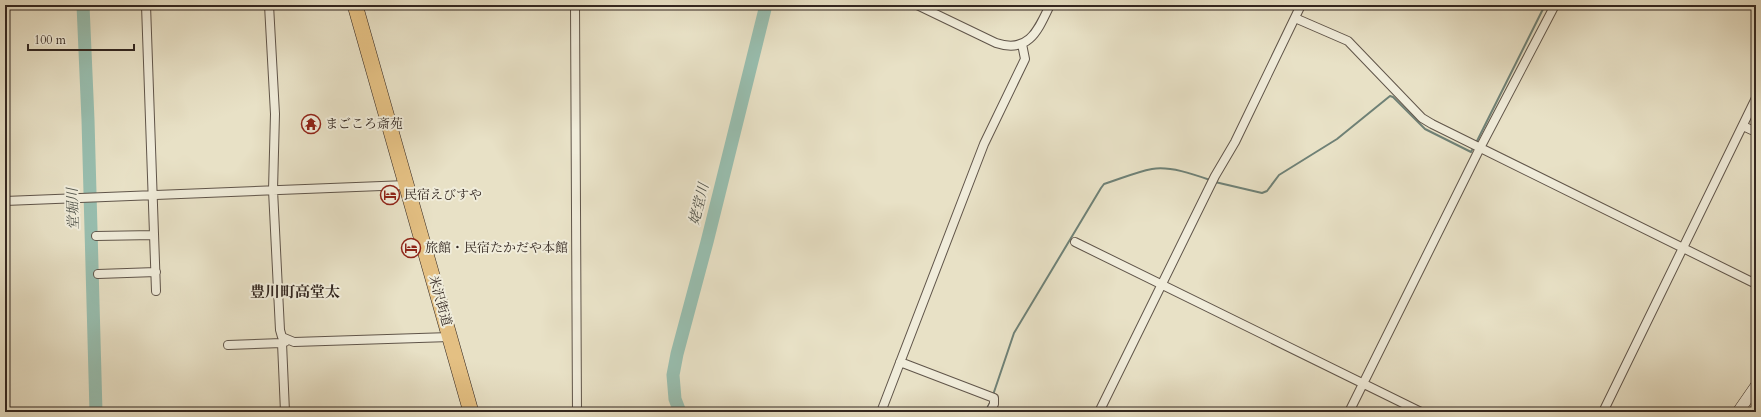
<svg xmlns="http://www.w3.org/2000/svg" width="1761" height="417" viewBox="0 0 1761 417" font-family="Cardo,'Noto Serif JP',serif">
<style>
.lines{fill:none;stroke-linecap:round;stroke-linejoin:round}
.stream{stroke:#6f8176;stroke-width:2}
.river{stroke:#98beaf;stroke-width:13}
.street-casing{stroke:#60554a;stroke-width:10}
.secondary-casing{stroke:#322620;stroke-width:12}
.highway-casing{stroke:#322620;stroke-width:16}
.street{stroke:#f0ecda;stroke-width:8}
.secondary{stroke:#f0ecda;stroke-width:11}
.highway{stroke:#e4c083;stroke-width:15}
.labels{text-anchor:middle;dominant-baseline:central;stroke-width:4;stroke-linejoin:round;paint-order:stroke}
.poi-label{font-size:13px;fill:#322620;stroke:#f0ecda;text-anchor:start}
.street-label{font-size:13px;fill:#322620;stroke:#f0ecda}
.water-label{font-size:14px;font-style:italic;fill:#51544b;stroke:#f0ecda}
.quarter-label{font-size:15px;font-weight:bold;fill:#322620;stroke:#f0ecda}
</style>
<rect width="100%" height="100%" fill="#e8e1c6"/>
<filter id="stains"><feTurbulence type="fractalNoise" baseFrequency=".005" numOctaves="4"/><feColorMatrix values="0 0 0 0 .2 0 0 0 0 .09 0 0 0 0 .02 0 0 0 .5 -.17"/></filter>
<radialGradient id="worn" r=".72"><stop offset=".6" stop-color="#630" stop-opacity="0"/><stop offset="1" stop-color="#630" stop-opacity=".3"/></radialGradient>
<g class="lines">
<path class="stream" d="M 1476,143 L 1545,5
M 1215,182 L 1262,193 L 1267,191 L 1279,175 L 1337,139 L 1390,96 L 1393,97 L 1425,129 L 1471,152 L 1472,150
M 993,395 L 1014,333 L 1101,188 L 1104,184 C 1120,179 1136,172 1152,169 C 1170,166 1193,174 1210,180
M 985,412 L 991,401"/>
<path class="river" d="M 83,5 L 88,120 L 96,412
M 680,412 L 675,399 L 673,375 L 677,354 L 707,242 L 766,5"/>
<defs>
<path id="street" d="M 146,5 L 156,291
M 269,5 L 275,114 L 273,190 L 280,330 L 282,337 L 294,342 L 450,337
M 575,5 L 577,412
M 917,5 L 996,43 C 1029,54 1038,30 1050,5
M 1295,18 L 1348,41 L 1422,118 L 1432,124 L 1756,284
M 1743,126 L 1756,132
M 5,201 L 407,185
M 96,236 L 154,235
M 1075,242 L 1421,412
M 98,274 L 156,272
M 282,343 L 285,412
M 228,345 L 282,343 L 285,342
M 900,362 L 994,398 L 994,404 L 990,412
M 881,412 L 984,144 L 1025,59 L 1022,44
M 1099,412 L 1215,176 L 1235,142 L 1301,5
M 1349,412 L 1480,148 L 1555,5
M 1603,412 L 1756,98"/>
<path id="secondary" d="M 1738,412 L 1756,386"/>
<path id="highway" d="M 355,5 L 471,412"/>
</defs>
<use href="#street" class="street-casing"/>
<use href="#secondary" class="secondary-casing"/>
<use href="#highway" class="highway-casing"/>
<use href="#street" class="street"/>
<use href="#secondary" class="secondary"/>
<use href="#highway" class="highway"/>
</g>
<defs>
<symbol id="temple-ring" viewBox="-11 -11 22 22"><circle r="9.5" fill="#f0ecda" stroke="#8f2418" stroke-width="1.5"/><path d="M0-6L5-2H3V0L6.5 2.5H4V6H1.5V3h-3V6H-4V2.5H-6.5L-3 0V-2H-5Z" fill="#8f2418"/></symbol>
<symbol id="hotel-ring" viewBox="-11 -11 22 22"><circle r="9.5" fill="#f0ecda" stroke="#8f2418" stroke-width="1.5"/><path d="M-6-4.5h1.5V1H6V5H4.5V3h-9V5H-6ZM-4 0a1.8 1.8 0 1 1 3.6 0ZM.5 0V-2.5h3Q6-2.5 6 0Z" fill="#8f2418"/></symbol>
</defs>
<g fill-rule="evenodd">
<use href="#temple-ring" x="300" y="113" width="22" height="22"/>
<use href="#hotel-ring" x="379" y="184" width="22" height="22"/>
<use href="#hotel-ring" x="400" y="237" width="22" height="22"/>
</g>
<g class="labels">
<g class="poi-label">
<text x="325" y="124">まごころ斎苑</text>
<text x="404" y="195">民宿えびすや</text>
<text x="425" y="248">旅館・民宿たかだや本館</text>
</g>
<g class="street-label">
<text transform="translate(440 301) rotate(74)">米沢街道</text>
</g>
<g class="water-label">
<text transform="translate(699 204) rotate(-76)">姥堂川</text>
<text transform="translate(73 209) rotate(-92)">堂堀川</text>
</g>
<g class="quarter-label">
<text x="295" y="292">豊川町高堂太</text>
</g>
</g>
<rect width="1761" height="417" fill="none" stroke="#e8e1c6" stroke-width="20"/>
<rect x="6" y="6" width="1749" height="405" fill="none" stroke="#322620" stroke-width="2"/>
<rect x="10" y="10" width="1741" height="397" fill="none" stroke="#322620"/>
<path d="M28 44v6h106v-6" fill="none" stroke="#322620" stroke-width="2"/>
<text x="34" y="44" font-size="12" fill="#322620" stroke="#f0ecda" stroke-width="3" paint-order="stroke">100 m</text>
<rect width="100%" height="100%" filter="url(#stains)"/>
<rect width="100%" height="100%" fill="url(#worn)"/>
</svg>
